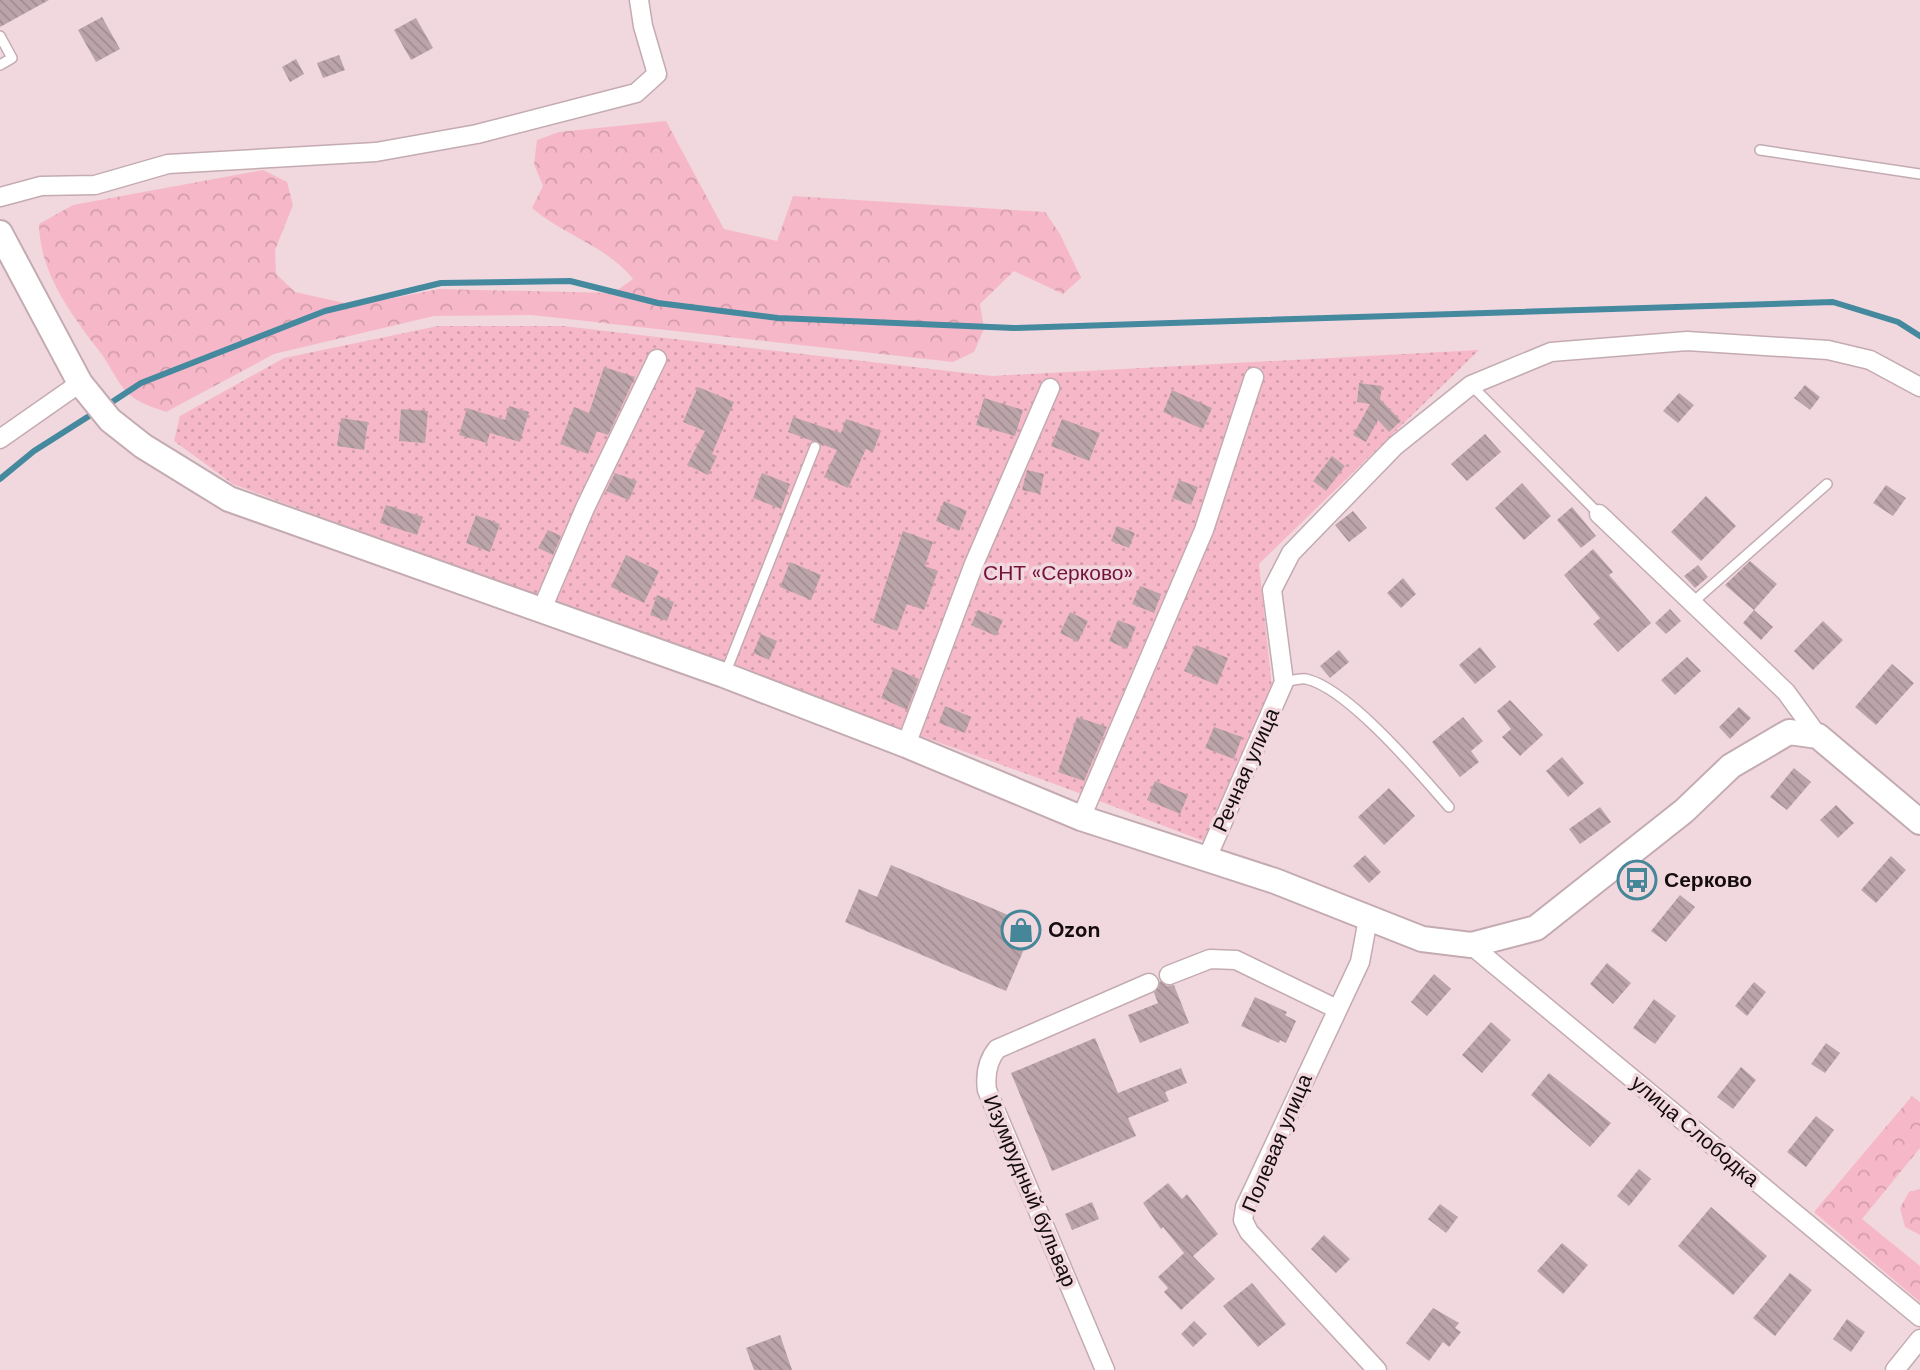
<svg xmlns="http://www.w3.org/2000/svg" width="1920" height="1370" viewBox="0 0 1920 1370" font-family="'DM Sans',sans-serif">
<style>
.forest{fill:url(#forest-crowns)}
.garden{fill:url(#garden-dots)}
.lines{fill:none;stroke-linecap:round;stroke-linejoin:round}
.stream{stroke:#45899f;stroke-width:6}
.building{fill:url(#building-back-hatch)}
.lane-casing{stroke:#c3abb1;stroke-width:12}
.street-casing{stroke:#c3abb1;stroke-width:21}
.secondary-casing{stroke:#c3abb1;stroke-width:28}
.lane{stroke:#fff;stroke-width:9}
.street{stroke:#fff;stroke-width:18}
.secondary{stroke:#fff;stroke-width:24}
.labels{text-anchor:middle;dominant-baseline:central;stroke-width:7;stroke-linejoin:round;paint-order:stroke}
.park-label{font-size:21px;fill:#73123b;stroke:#f1d8de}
.street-label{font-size:21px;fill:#140c0e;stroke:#f1d8de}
.poi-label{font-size:21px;font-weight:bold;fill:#140c0e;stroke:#f1d8de;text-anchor:start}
</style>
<defs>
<pattern id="forest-crowns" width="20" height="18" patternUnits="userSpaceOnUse" patternTransform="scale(1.75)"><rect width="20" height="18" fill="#f6b8c8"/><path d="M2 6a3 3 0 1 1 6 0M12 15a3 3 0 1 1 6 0" fill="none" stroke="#d29dab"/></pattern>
<pattern id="garden-dots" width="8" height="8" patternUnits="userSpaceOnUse" patternTransform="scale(1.75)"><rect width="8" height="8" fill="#f6b8c8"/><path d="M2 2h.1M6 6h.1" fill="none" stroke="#d29dab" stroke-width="1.8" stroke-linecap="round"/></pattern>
<pattern id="building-back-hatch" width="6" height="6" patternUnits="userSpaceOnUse" patternTransform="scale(1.75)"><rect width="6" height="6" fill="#bca5aa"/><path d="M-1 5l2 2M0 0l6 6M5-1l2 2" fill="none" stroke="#a18d91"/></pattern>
</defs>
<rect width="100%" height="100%" fill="#f1d8de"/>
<path class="forest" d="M 666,121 L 724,229 L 777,241 L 793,196 L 1045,212 L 1060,234 L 1081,278 L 1063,294 L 1014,271 L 980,304 L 984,329 L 974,352 L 953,362 L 532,315 L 434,316 L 274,354 L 166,412 C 152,407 133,401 124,389 C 115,378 109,364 100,352 C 71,314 40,274 39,224 L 73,205 L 263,170 L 287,182 L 293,205 L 275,250 L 276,274 L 295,292 L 344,303 L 368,303 L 439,289 L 613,293 L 633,279 C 607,246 563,235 532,208 L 543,186 L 534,164 L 537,140 L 559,132 Z
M 1912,1096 L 1920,1102 L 1920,1148 L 1862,1219 L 1920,1266 L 1920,1302 L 1814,1212 Z
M 1920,1189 L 1920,1235 L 1905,1227 L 1900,1208 L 1909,1192 Z"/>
<path class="garden" d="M 438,326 L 563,326 L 992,376 L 1479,350 L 1259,564 L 1272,688 L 1203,841 L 1063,787 L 520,592 L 233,484 L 174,441 L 180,416 L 284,358 Z"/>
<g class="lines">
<path class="stream" d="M 106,406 L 141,383 L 325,311 L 441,283 L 570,281 L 658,303 L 778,318 L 1014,328 L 1833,302 L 1898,322 L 1920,336
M 0,479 L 34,451 L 97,411"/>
</g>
<path class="building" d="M 0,0 L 49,0 L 0,27 Z
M 102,17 L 120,49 L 96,62 L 78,30 Z
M 416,18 L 433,48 L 411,60 L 394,30 Z
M 339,55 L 345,70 L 323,78 L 317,63 Z
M 296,59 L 304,74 L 290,82 L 282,67 Z
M 604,367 L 635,377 L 608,435 L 597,431 L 588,454 L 560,444 L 574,407 L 589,413 Z
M 1359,383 L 1382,386 L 1380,399 L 1401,421 L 1389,432 L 1378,420 L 1366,442 L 1353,435 L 1370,404 L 1357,402 Z
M 1805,385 L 1820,397 L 1810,410 L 1794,398 Z
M 698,387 L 734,402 L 712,454 L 717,456 L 708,475 L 687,465 L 705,431 L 683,422 Z
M 1172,390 L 1212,408 L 1203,429 L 1163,412 Z
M 1679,393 L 1694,405 L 1678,423 L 1663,411 Z
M 984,398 L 1023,410 L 1015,436 L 976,425 Z
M 509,406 L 529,412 L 520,442 L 490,433 L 487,443 L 459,435 L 467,408 L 505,420 Z
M 401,409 L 428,411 L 425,443 L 399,441 Z
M 793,417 L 841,433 L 846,419 L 881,431 L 873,452 L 866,449 L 848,488 L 824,477 L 837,450 L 788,432 Z
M 341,418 L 368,422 L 364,450 L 337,446 Z
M 1062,419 L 1100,433 L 1089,461 L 1051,446 Z
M 1485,434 L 1501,452 L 1467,481 L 1451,464 Z
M 1332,456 L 1345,466 L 1326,491 L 1313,481 Z
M 1027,470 L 1044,474 L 1040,494 L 1022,490 Z
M 615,473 L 637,481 L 629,500 L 606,491 Z
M 762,473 L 790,484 L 781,509 L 753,498 Z
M 1179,480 L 1198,487 L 1191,505 L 1172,498 Z
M 1522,483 L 1551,516 L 1524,540 L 1495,508 Z
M 1886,485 L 1906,498 L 1893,516 L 1873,503 Z
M 1706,496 L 1736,526 L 1701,561 L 1671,532 Z
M 944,501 L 967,511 L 959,531 L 936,521 Z
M 386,505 L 423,517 L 417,535 L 380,523 Z
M 1572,507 L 1596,536 L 1581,548 L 1557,520 Z
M 1353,511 L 1367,528 L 1349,542 L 1335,525 Z
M 476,515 L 500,524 L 490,552 L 466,543 Z
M 1117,526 L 1135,533 L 1129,548 L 1111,541 Z
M 548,530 L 561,536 L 553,555 L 538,548 Z
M 903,531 L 933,542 L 925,566 L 938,571 L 924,610 L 907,604 L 897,631 L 873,622 Z
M 1593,549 L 1613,572 L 1609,575 L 1651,623 L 1618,652 L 1593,624 L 1600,618 L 1564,575 Z
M 626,555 L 659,571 L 644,603 L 611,587 Z
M 1750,561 L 1777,584 L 1754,610 L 1725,585 Z
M 790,562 L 821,575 L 811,600 L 780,587 Z
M 1698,565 L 1708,577 L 1695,588 L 1684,576 Z
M 1403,578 L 1416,594 L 1401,608 L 1387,593 Z
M 1140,586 L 1161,594 L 1154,613 L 1132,604 Z
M 657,595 L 674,602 L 667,621 L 650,615 Z
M 1670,609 L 1681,621 L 1666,634 L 1655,623 Z
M 978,610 L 1003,620 L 996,636 L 971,625 Z
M 1754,610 L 1773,627 L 1761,640 L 1743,623 Z
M 1070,612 L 1088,621 L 1078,642 L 1060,633 Z
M 1118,620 L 1136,627 L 1127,649 L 1109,641 Z
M 1823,621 L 1843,640 L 1813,670 L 1794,651 Z
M 761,634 L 777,641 L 769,660 L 753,653 Z
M 1196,645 L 1228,658 L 1217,685 L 1184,671 Z
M 1480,647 L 1496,667 L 1475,684 L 1459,665 Z
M 1339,650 L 1349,662 L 1330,678 L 1320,666 Z
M 1687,657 L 1701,671 L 1675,695 L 1661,680 Z
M 1892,664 L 1914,683 L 1876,725 L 1855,707 Z
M 894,668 L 919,679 L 907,710 L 881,698 Z
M 1510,700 L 1543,735 L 1520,756 L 1502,737 L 1511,729 L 1497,711 Z
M 945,706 L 971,717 L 965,733 L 939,723 Z
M 1739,707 L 1751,718 L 1730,739 L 1719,727 Z
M 1077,717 L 1107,727 L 1084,781 L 1058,772 Z
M 1463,717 L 1483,741 L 1471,751 L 1479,762 L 1460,777 L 1432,742 Z
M 1214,727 L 1242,737 L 1234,759 L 1205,748 Z
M 1562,757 L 1584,783 L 1568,797 L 1546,771 Z
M 1794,768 L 1811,782 L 1787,810 L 1770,797 Z
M 1155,781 L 1188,795 L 1180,814 L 1147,800 Z
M 1389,788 L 1415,816 L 1384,845 L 1358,817 Z
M 1836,805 L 1854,823 L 1838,838 L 1820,820 Z
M 1600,807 L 1611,822 L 1580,844 L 1569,829 Z
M 1365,855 L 1381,872 L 1369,883 L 1353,866 Z
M 1891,856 L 1906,870 L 1876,903 L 1861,890 Z
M 891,865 L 1034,926 L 1006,991 L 845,922 L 859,889 L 877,897 Z
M 1680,895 L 1695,907 L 1666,942 L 1651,931 Z
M 1607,963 L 1631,983 L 1613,1004 L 1590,984 Z
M 1434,974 L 1451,989 L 1427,1016 L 1411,1002 Z
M 1160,981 L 1167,986 L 1174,985 L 1189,1023 L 1140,1043 L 1128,1015 L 1158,1003 L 1154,993 Z
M 1754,982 L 1766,992 L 1747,1016 L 1735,1006 Z
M 1255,997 L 1287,1012 L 1285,1015 L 1296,1021 L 1286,1043 L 1280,1040 L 1279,1043 L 1241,1026 Z
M 1654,999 L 1676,1016 L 1655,1044 L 1633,1028 Z
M 1491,1022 L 1511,1040 L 1482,1073 L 1462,1055 Z
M 1095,1038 L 1118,1093 L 1181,1068 L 1187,1083 L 1165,1092 L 1169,1101 L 1128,1118 L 1136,1136 L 1052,1171 L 1011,1073 Z
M 1826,1043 L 1840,1053 L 1825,1073 L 1811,1064 Z
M 1741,1067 L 1756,1080 L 1733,1109 L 1717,1097 Z
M 1549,1073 L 1611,1123 L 1590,1147 L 1531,1095 Z
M 1816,1116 L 1834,1130 L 1806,1167 L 1787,1152 Z
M 1639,1169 L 1651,1179 L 1629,1206 L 1617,1196 Z
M 1168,1183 L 1182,1199 L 1187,1194 L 1218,1234 L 1193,1256 L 1215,1279 L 1181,1310 L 1164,1292 L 1168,1288 L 1158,1277 L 1184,1253 L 1163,1227 L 1161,1229 L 1143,1203 Z
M 1092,1202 L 1099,1219 L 1072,1230 L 1065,1214 Z
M 1440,1204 L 1458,1217 L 1446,1233 L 1428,1219 Z
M 1711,1207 L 1767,1256 L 1733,1295 L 1678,1246 Z
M 1324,1235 L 1350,1259 L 1336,1273 L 1311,1249 Z
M 1562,1243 L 1588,1265 L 1563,1294 L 1537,1271 Z
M 1790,1273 L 1812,1290 L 1775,1336 L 1753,1318 Z
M 1252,1283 L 1286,1324 L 1258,1347 L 1223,1306 Z
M 1433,1308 L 1459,1323 L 1455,1328 L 1461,1332 L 1449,1347 L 1443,1342 L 1429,1361 L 1406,1343 Z
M 1847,1319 L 1865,1332 L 1851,1352 L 1833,1339 Z
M 1194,1321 L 1207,1334 L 1193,1347 L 1181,1334 Z
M 780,1335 L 792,1370 L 754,1370 L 746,1348 Z"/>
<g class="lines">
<defs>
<path id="lane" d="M 0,36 L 12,58 L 0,65
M 1760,150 L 1920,174
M 1471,385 L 1599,514
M 1692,603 L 1827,484
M 725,674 L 815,447
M 1284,682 C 1291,681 1300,678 1306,679 C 1348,688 1420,774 1449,807"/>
<path id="street" d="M 0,197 L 41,186 L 95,185 L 168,164 L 376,152 L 477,134 L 636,93 L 657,74 L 643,26 L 639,0
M 0,439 L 80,383
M 1599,514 L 1786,692 L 1818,736
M 542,609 L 585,508 L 657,359
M 906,745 L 974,564 L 1050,388
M 1081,818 L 1204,530 L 1254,377
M 1207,858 L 1284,682 L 1272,590 L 1291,553 L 1395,446 L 1471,385 L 1551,352 L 1687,341 L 1828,350 L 1870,360 L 1920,387
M 1368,919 L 1360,962 L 1245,1207 L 1243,1220 L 1249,1232 L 1377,1370
M 1471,945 L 1920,1317
M 1169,975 L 1210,959 L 1236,960 L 1337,1009
M 1105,1370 L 987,1090 C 985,1075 988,1060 997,1049 L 1149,983
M 1895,1370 L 1920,1339"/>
<path id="secondary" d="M 0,233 L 80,383 L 110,420 L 143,446 L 229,499 L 724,675 L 906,745 L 1081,818 L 1275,881 L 1422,939 L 1471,945 L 1536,928 L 1684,811 L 1731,766 L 1789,732 L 1818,736 L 1920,822"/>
</defs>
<use href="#lane" class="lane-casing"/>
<use href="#street" class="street-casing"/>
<use href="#secondary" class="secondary-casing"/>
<use href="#lane" class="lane"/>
<use href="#street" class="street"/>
<use href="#secondary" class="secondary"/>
</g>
<defs>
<symbol id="bus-ring" viewBox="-11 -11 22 22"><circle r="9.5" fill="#f1d8de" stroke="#468699" stroke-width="1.5"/><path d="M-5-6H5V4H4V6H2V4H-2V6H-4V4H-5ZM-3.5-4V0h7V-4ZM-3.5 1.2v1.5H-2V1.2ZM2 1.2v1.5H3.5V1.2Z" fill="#468699"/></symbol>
<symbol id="shop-ring" viewBox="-11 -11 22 22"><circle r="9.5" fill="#f1d8de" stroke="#468699" stroke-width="1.5"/><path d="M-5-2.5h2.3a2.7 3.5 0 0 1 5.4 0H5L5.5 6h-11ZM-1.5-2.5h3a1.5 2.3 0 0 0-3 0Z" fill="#468699"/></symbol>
</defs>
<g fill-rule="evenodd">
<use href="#bus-ring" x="1615" y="858" width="44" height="44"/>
<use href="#shop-ring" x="999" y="908" width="44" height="44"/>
</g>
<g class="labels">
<g class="park-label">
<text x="1058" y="573">СНТ «Серково»</text>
</g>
<g class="street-label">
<text transform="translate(1246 770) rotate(-66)">Речная улица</text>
<text transform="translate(1695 1131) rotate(40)">улица Слободка</text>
<text transform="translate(1277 1143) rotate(-67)">Полевая улица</text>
<text transform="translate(1030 1191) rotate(67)">Изумрудный бульвар</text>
</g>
<g class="poi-label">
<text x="1664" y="880">Серково</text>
<text x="1048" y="930">Ozon</text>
</g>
</g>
</svg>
